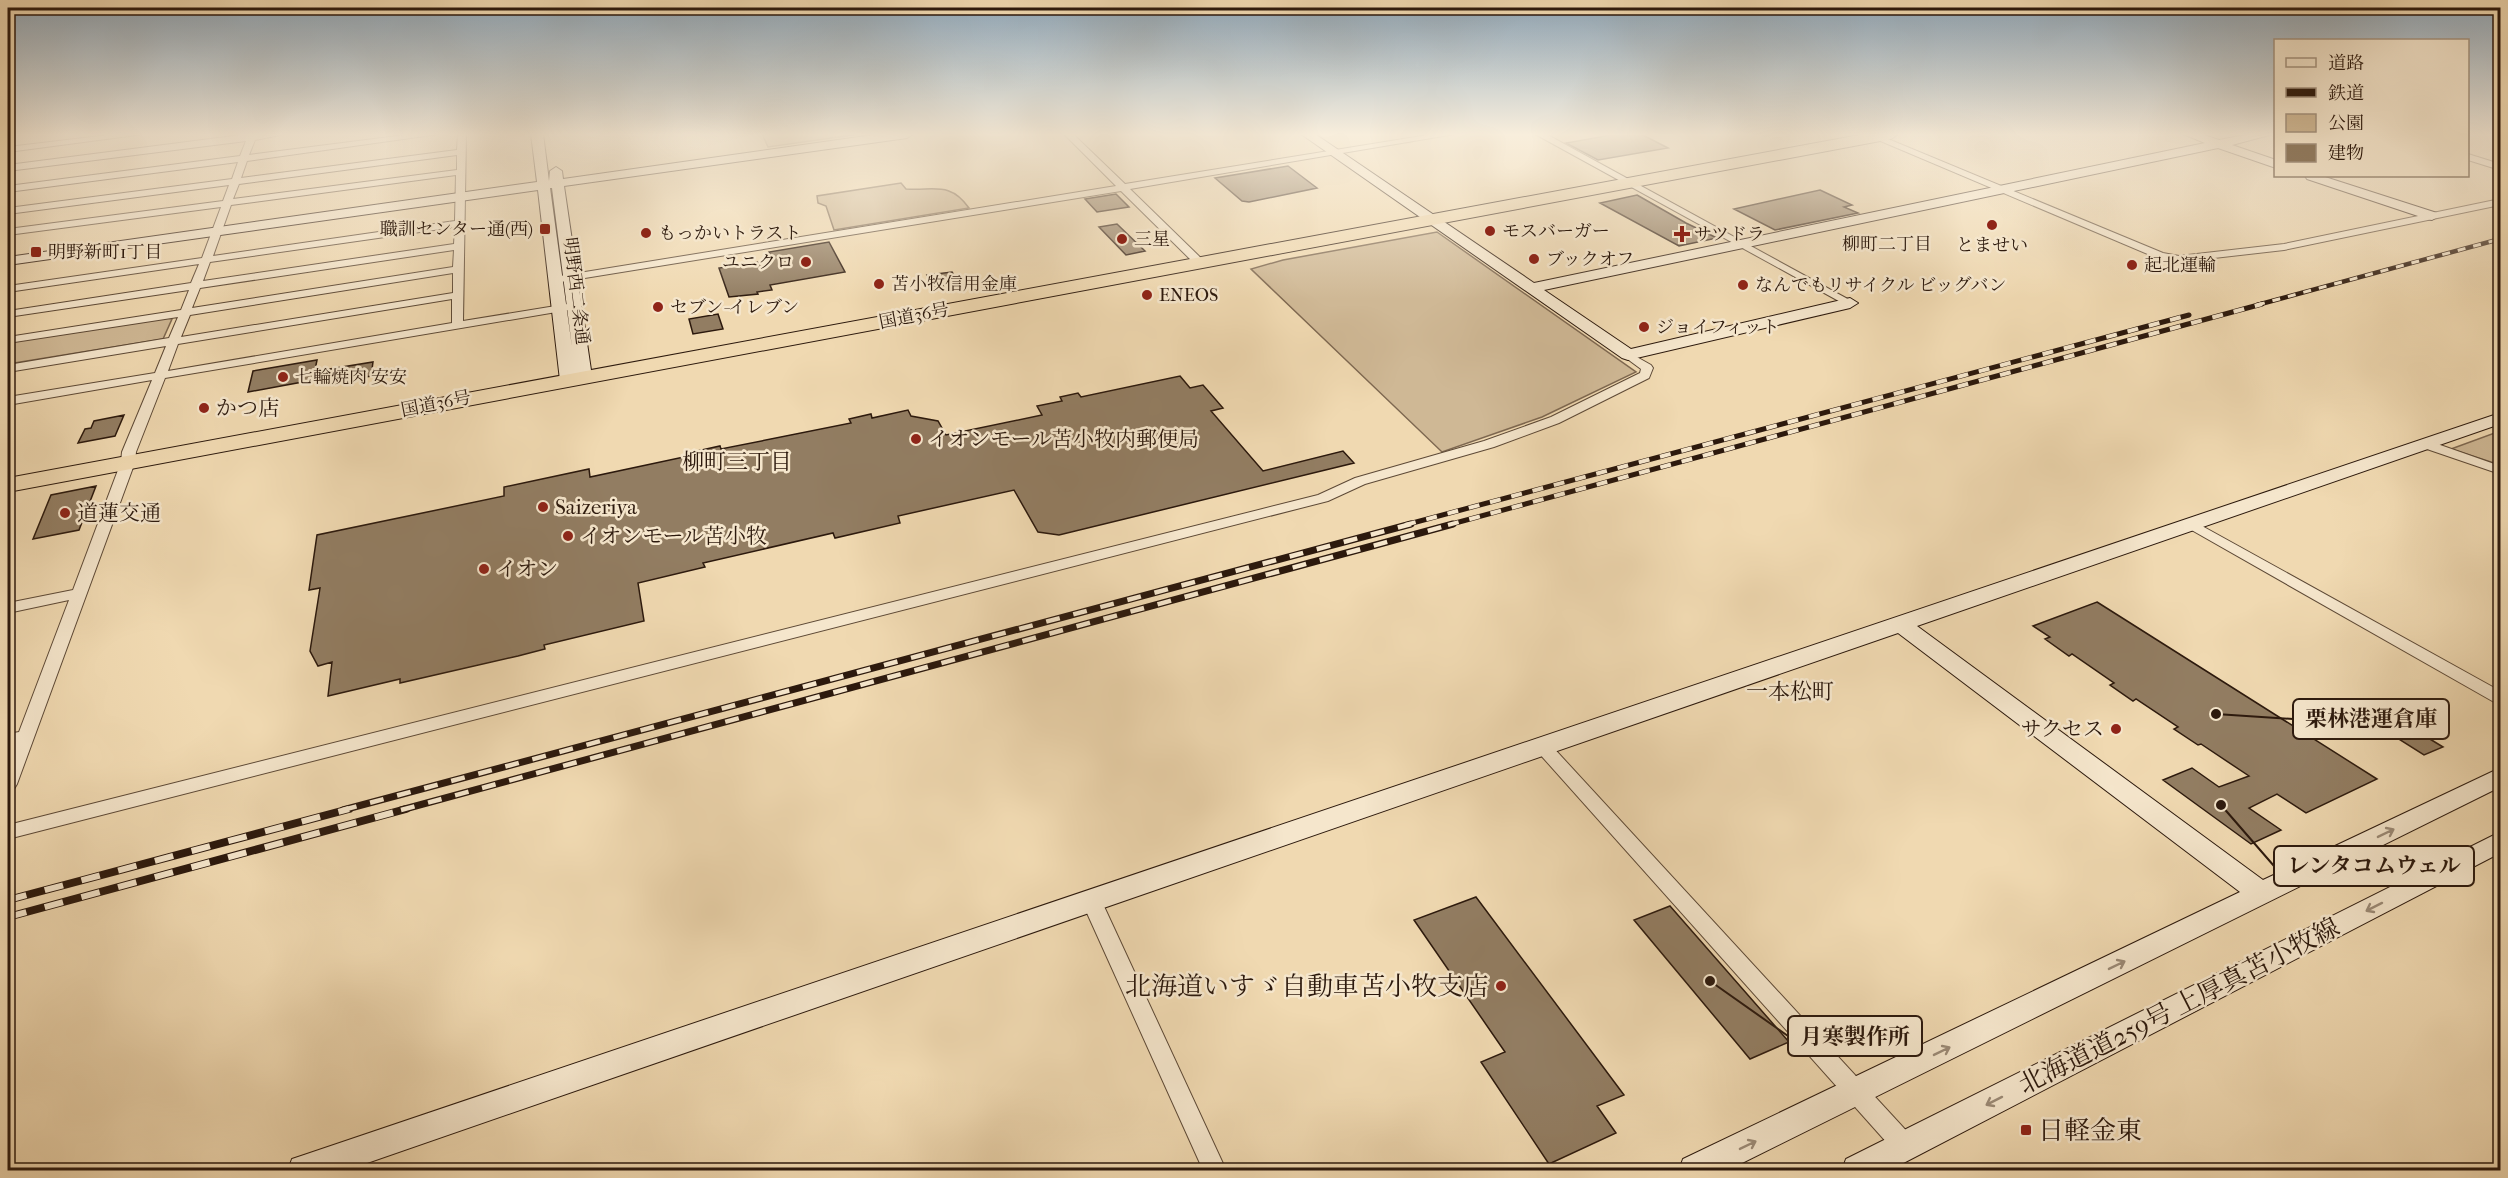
<svg xmlns="http://www.w3.org/2000/svg" width="2508" height="1178" viewBox="0 0 2508 1178" font-family="'IM FELL French Canon','Noto Serif JP',serif">
<style>
.green{fill:#cfb895;stroke:#7e6851;stroke-width:1.5}
.building{fill:#927d62;stroke:#2c190d;stroke-width:1.5}
.lines{fill:none;stroke-linecap:round;stroke-linejoin:round}
.street-casing{stroke:#5d4936;stroke-width:2}
.secondary-casing{stroke:#2c190d;stroke-width:2}
.highway-casing{stroke:#2c190d;stroke-width:2}
.street{fill:#f5e6cc;fill-rule:evenodd}
.secondary{fill:#f5e6cc;fill-rule:evenodd}
.highway{fill:#f0d9b1;fill-rule:evenodd}
.rail-far3-casing{stroke:#2c190d;stroke-width:4.5}
.rail-far2-casing{stroke:#2c190d;stroke-width:5}
.rail-far1-casing{stroke:#2c190d;stroke-width:7}
.rail-casing{stroke:#2c190d;stroke-width:8}
.rail-far3{stroke:#f5e6cc;stroke-width:3;stroke-dasharray:8;stroke-linecap:butt}
.rail-far2{stroke:#f5e6cc;stroke-width:4;stroke-dasharray:11;stroke-linecap:butt}
.rail-far1{stroke:#f5e6cc;stroke-width:4.5;stroke-dasharray:14;stroke-linecap:butt}
.rail{stroke:#f5e6cc;stroke-width:6;stroke-dasharray:19;stroke-linecap:butt}
.oneway{stroke:#9b8a76}
.poi-dot{fill:#8f2418;stroke:#f5e6cc;stroke-width:2}
.labels{text-anchor:middle;dominant-baseline:central;stroke-width:5;stroke-linejoin:round;paint-order:stroke}
.far-poi-label{font-size:18px;fill:#2c190d;stroke:#f5e6cc;text-anchor:start}
.far-neighbourhood-label{font-size:18px;fill:#2c190d;stroke:#f5e6cc}
.far-street-label{font-size:18px;fill:#2c190d;stroke:#f5e6cc}
.poi-label{font-size:21px;fill:#2c190d;stroke:#f5e6cc;text-anchor:start}
.neighbourhood-label{font-size:22px;fill:#2c190d;stroke:#f5e6cc}
.near-poi-label{font-size:26px;fill:#2c190d;stroke:#f5e6cc;text-anchor:end}
.near-street-label{font-size:26px;fill:#2c190d;stroke:#f5e6cc}
.leader{fill:none;stroke:#2c190d;stroke-width:2}
.callout-dot{fill:#2c190d;stroke:#f5e6cc;stroke-width:2}
.callout{fill:#f5e6cc;stroke:#2c190d;stroke-width:2}
.callout-label{font-size:22px;text-anchor:middle;font-weight:bold;fill:#2c190d}
</style>
<rect width="100%" height="100%" fill="#f0d9b1"/>
<filter id="stains"><feTurbulence type="fractalNoise" baseFrequency=".00333" numOctaves="4"/><feColorMatrix values="0 0 0 0 .2 0 0 0 0 .09 0 0 0 0 .02 0 0 0 .5 -.17"/></filter>
<radialGradient id="worn" r=".72"><stop offset=".6" stop-color="#630" stop-opacity="0"/><stop offset="1" stop-color="#630" stop-opacity=".3"/></radialGradient>
<path class="green" d="M 762,134 L 860,134 L 768,147 Z
M 901,183 L 906,189 C 934,191 950,181 969,208 L 834,230 L 826,206 L 818,203 L 817,196 Z
M 1437,232 L 1636,372 L 1542,417 L 1442,452 L 1251,269 L 1283,260 Z
M 167,318 L 172,319 L 163,339 L 8,364 L 8,342 Z
M 2500,431 L 2500,465 L 2451,449 Z"/>
<path class="building" d="M 1617,134 L 1641,134 L 1668,148 L 1598,160 L 1566,143 Z
M 1288,166 L 1317,188 L 1249,202 L 1242,201 L 1215,178 Z
M 1820,190 L 1852,205 L 1844,207 L 1858,213 L 1775,230 L 1734,209 Z
M 1116,194 L 1129,207 L 1097,212 L 1085,199 Z
M 1637,195 L 1686,223 L 1717,238 L 1679,246 L 1600,203 Z
M 1117,224 L 1145,251 L 1126,255 L 1099,227 Z
M 829,242 L 845,272 L 770,285 L 772,290 L 757,292 L 758,294 L 729,297 L 719,268 L 772,260 L 769,252 Z
M 952,272 L 959,283 L 935,287 L 927,275 Z
M 718,314 L 723,329 L 693,334 L 689,319 Z
M 317,360 L 313,380 L 248,392 L 253,371 Z
M 373,362 L 371,376 L 327,384 L 330,369 Z
M 1180,376 L 1190,388 L 1203,385 L 1223,408 L 1211,411 L 1263,471 L 1343,451 L 1354,463 L 1059,535 L 1038,532 L 1014,490 L 898,516 L 900,523 L 835,538 L 833,533 L 703,563 L 705,567 L 638,583 L 644,621 L 544,645 L 545,649 L 518,656 L 400,683 L 400,679 L 328,696 L 332,662 L 318,666 L 310,651 L 320,588 L 309,590 L 317,535 L 504,496 L 504,487 L 589,469 L 590,477 L 698,454 L 697,451 L 720,446 L 721,449 L 851,423 L 849,419 L 871,414 L 872,418 L 908,410 L 911,416 L 938,421 L 946,435 L 1042,415 L 1037,406 L 1062,401 L 1060,397 L 1078,393 L 1081,397 Z
M 124,415 L 115,436 L 78,443 L 85,429 L 91,428 L 94,421 Z
M 96,486 L 79,530 L 33,539 L 51,495 Z
M 2097,602 L 2377,779 L 2306,813 L 2277,794 L 2249,808 L 2281,830 L 2251,844 L 2163,780 L 2192,768 L 2219,787 L 2249,776 L 2201,744 L 2198,745 L 2174,729 L 2178,727 L 2136,699 L 2133,701 L 2110,685 L 2114,683 L 2072,654 L 2069,656 L 2045,639 L 2050,637 L 2033,626 Z
M 2397,719 L 2443,747 L 2424,755 L 2378,726 Z
M 1476,897 L 1624,1095 L 1597,1106 L 1616,1133 L 1549,1164 L 1481,1062 L 1505,1052 L 1414,920 Z
M 1670,906 L 1789,1042 L 1750,1059 L 1634,920 Z"/>
<g class="lines">
<defs>
<path id="street" d="M 117,134 L 144,134 L 8,152 L 8,147 Z
M 249,134 L 285,134 L 255,140 L 249,155 L 413,134 L 439,134 L 247,161 L 241,178 L 457,150 L 458,134 L 466,134 L 463,321 L 574,303 L 579,306 L 574,309 L 165,378 L 136,452 L 135,462 L 17,784 L 14,789 L 8,790 L 8,762 L 14,745 L 8,746 L 8,734 L 19,732 L 69,600 L 8,613 L 8,603 L 73,590 L 121,462 L 122,452 L 152,380 L 8,405 L 8,397 L 155,373 L 166,346 L 8,372 L 8,365 L 169,338 L 178,317 L 8,343 L 8,337 L 181,310 L 189,290 L 8,317 L 8,311 L 191,283 L 199,264 L 8,292 L 8,286 L 202,258 L 221,207 L 8,235 L 8,229 L 223,201 L 229,185 L 8,214 L 8,208 L 232,179 L 238,162 L 8,192 L 8,186 L 240,156 L 246,141 L 8,171 L 8,165 ZM 457,155 L 457,170 L 233,199 L 239,184 ZM 456,175 L 455,221 L 213,256 L 231,205 ZM 455,227 L 454,244 L 203,281 L 210,262 ZM 454,250 L 453,267 L 192,308 L 200,288 ZM 453,273 L 453,293 L 181,337 L 190,315 ZM 452,299 L 452,323 L 168,371 L 178,344 Z
M 1064,134 L 1073,134 L 1125,184 L 1434,134 L 1455,134 L 1130,189 L 1204,261 L 1204,265 L 1196,265 L 1121,191 L 554,283 L 549,280 L 554,277 L 1116,186 Z
M 1535,134 L 1546,134 L 1855,303 L 1850,306 L 1846,305 Z
M 1864,134 L 1876,134 L 2163,253 L 2179,256 L 2284,244 L 2500,199 L 2500,205 L 2284,250 L 2179,262 L 2157,258 Z
M 2468,154 L 2500,164 L 2500,170 L 2468,160 Z
M 1628,352 L 1651,365 L 1653,368 L 1649,378 L 1559,423 L 1494,447 L 1365,484 L 1328,501 L 8,839 L 8,825 L 1318,495 L 1355,478 L 1484,441 L 1551,417 L 1640,373 L 1641,369 L 1622,355 Z
M 2426,440 L 2500,466 L 2500,474 L 2421,447 L 2420,444 L 2421,441 Z
M 2193,521 L 2500,691 L 2500,703 L 2494,702 L 2188,528 L 2186,525 Z
M 1543,741 L 1549,743 L 1913,1138 L 1917,1146 L 1913,1154 L 1905,1157 L 1897,1154 L 1537,751 L 1534,747 L 1537,743 Z
M 1092,894 L 1099,897 L 1102,902 L 1226,1170 L 1203,1170 L 1082,902 L 1085,897 Z"/>
<path id="secondary" d="M 531,134 L 543,134 L 549,181 L 550,171 L 556,167 L 562,171 L 563,179 L 880,134 L 913,134 L 907,138 L 564,186 L 592,377 L 584,382 L 576,378 L 574,384 L 568,385 L 560,380 L 538,190 L 8,265 L 8,257 L 537,182 ZM 550,188 L 552,188 L 572,347 Z
M 1301,134 L 1315,134 L 1534,283 L 2205,143 L 2183,134 L 2201,134 L 2219,140 L 2249,134 L 2273,134 L 2232,145 L 2276,160 L 2276,168 L 2218,148 L 1544,290 L 1631,349 L 1850,298 L 1858,303 L 1850,308 L 1628,360 L 1622,358 Z
M 2305,176 L 2322,176 L 2437,213 L 2439,216 L 2432,220 L 2427,219 L 2307,179 Z
M 2500,413 L 2500,424 L 1917,626 L 2263,880 L 2500,768 L 2500,787 L 1728,1170 L 1679,1170 L 1683,1159 L 2240,892 L 1898,633 L 347,1170 L 288,1170 L 292,1159 L 304,1155 Z
M 2500,832 L 2500,853 L 1890,1170 L 1842,1170 L 1846,1159 Z"/>
<path id="highway" d="M 1865,134 L 1898,134 L 1891,139 L 8,492 L 8,478 Z"/>
</defs>
<use href="#street" class="street-casing"/>
<use href="#secondary" class="secondary-casing"/>
<use href="#highway" class="highway-casing"/>
<use href="#street" class="street"/>
<use href="#secondary" class="secondary"/>
<use href="#highway" class="highway"/>
<defs>
<path id="rail-far3" d="M 2257,305 L 2500,239"/>
<path id="rail-far2" d="M 1405,525 L 2189,315
M 1448,525 L 2262,304"/>
<path id="rail-far1" d="M 343,810 L 1411,524
M 401,810 L 1453,524"/>
<path id="rail" d="M 8,900 L 349,809
M 8,917 L 406,809"/>
</defs>
<use href="#rail-far3" class="rail-far3-casing"/>
<use href="#rail-far2" class="rail-far2-casing"/>
<use href="#rail-far1" class="rail-far1-casing"/>
<use href="#rail" class="rail-casing"/>
<use href="#rail-far3" class="rail-far3"/>
<use href="#rail-far2" class="rail-far2"/>
<use href="#rail-far1" class="rail-far1"/>
<use href="#rail" class="rail"/>
</g>
<defs><path id="oneway-shaft" d="M-6 0H5M1.5-3L5.5 0L1.5 3" fill="none" stroke-width="1.6" stroke-linecap="round" stroke-linejoin="round" transform="scale(1.5)"/></defs>
<g class="oneway">
<use href="#oneway-shaft" transform="translate(2386 833) rotate(-26)"/>
<use href="#oneway-shaft" transform="translate(2374 907) rotate(153)"/>
<use href="#oneway-shaft" transform="translate(2117 965) rotate(-26)"/>
<use href="#oneway-shaft" transform="translate(1942 1051) rotate(-26)"/>
<use href="#oneway-shaft" transform="translate(1994 1101) rotate(153)"/>
<use href="#oneway-shaft" transform="translate(1748 1145) rotate(-26)"/>
</g>
<linearGradient id="sky" x2="0" y2="1"><stop stop-color="#90a9bc"/><stop offset="0.45" stop-color="#f8eedc"/><stop offset="1" stop-color="#f8eedc" stop-opacity="0"/></linearGradient>
<rect width="2508" height="299" fill="url(#sky)"/>
<g class="poi-dot">
<circle cx="1992" cy="225" r="6"/>
<rect x="539" y="223" width="12" height="12" rx="3"/>
<circle cx="1490" cy="231" r="6"/>
<circle cx="646" cy="233" r="6"/>
<path d="M1679 225h6v6h6v6h-6v6h-6v-6h-6v-6h6z"/>
<circle cx="1122" cy="239" r="6"/>
<rect x="30" y="246" width="12" height="12" rx="3"/>
<circle cx="1534" cy="259" r="6"/>
<circle cx="806" cy="262" r="6"/>
<circle cx="2132" cy="265" r="6"/>
<circle cx="879" cy="284" r="6"/>
<circle cx="1743" cy="285" r="6"/>
<circle cx="1147" cy="295" r="6"/>
<circle cx="658" cy="307" r="6"/>
<circle cx="1644" cy="327" r="6"/>
<circle cx="283" cy="377" r="6"/>
<circle cx="204" cy="408" r="6"/>
<circle cx="916" cy="439" r="6"/>
<circle cx="543" cy="507" r="6"/>
<circle cx="65" cy="513" r="6"/>
<circle cx="568" cy="536" r="6"/>
<circle cx="484" cy="569" r="6"/>
<circle cx="2116" cy="729" r="6"/>
<circle cx="1501" cy="986" r="6"/>
<rect x="2020" y="1124" width="12" height="12" rx="3"/>
</g>
<g class="labels">
<g class="far-poi-label">
<text x="533" y="229" text-anchor="end">職訓センター通(西)</text>
<text x="1502" y="231">モスバーガー</text>
<text x="658" y="233">もっかいトラスト</text>
<text x="1694" y="234">サツドラ</text>
<text x="1134" y="239">三星</text>
<text x="1992" y="245" text-anchor="middle">とませい</text>
<text x="48" y="252">明野新町1丁目</text>
<text x="1546" y="259">ブックオフ</text>
<text x="794" y="262" text-anchor="end">ユニクロ</text>
<text x="2144" y="265">起北運輸</text>
<text x="891" y="284">苫小牧信用金庫</text>
<text x="1755" y="285">なんでもリサイクル ビッグバン</text>
<text x="1159" y="295">ENEOS</text>
<text x="670" y="307">セブン-イレブン</text>
<text x="1656" y="327">ジョイフィット</text>
<text x="295" y="377">七輪焼肉 安安</text>
</g>
<g class="far-neighbourhood-label">
<text x="1887" y="244">柳町二丁目</text>
</g>
<g class="far-street-label">
<text transform="translate(576 291) rotate(83)">明野西二条通</text>
<text transform="translate(914 316) rotate(-11)">国道36号</text>
<text transform="translate(436 404) rotate(-11)">国道36号</text>
</g>
<g class="poi-label">
<text x="216" y="408">かつ店</text>
<text x="928" y="439">イオンモール苫小牧内郵便局</text>
<text x="555" y="507">Saizeriya</text>
<text x="77" y="513">道蓮交通</text>
<text x="580" y="536">イオンモール苫小牧</text>
<text x="496" y="569">イオン</text>
<text x="2104" y="729" text-anchor="end">サクセス</text>
</g>
<g class="neighbourhood-label">
<text x="737" y="462">柳町三丁目</text>
<text x="1790" y="692">一本松町</text>
</g>
<g class="near-poi-label">
<text x="1489" y="986">北海道いすゞ自動車苫小牧支店</text>
<text x="2038" y="1130" text-anchor="start">日軽金東</text>
</g>
<g class="near-street-label">
<text transform="translate(2179 1006) rotate(-27)">北海道道259号 上厚真苫小牧線</text>
</g>
</g>
<path class="leader" d="M2216 714L2293 719M2221 805L2274 866M1710 981L1788 1036"/>
<g class="callout-dot">
<circle cx="2216" cy="714" r="6"/>
<circle cx="2221" cy="805" r="6"/>
<circle cx="1710" cy="981" r="6"/>
</g>
<g class="callout">
<rect x="2293" y="699" width="156" height="40" rx="6"/>
<rect x="2274" y="846" width="200" height="40" rx="6"/>
<rect x="1788" y="1016" width="134" height="40" rx="6"/>
</g>
<g class="callout-label">
<text x="2371" y="726">栗林港運倉庫</text>
<text x="2374" y="873">レンタコムウェル</text>
<text x="1855" y="1044">月寒製作所</text>
</g>
<rect width="2508" height="1178" fill="none" stroke="#f0d9b1" stroke-width="30"/>
<rect x="9" y="9" width="2490" height="1160" fill="none" stroke="#2c190d" stroke-width="3"/>
<rect x="15" y="15" width="2478" height="1148" fill="none" stroke="#2c190d" stroke-width="1.5"/>
<rect x="2274" y="39" width="195" height="138" fill="#f5e6cc" stroke="#a59480" stroke-width="1.5"/>
<rect x="2286" y="58" width="30" height="9" fill="#f5e6cc" stroke="#a59480" stroke-width="1.5"/>
<text x="2328" y="69" font-size="18" fill="#2c190d">道路</text>
<rect x="2286" y="88" width="30" height="9" fill="#2c190d" stroke="#a59480" stroke-width="1.5"/>
<text x="2328" y="99" font-size="18" fill="#2c190d">鉄道</text>
<rect x="2286" y="114" width="30" height="18" fill="#cfb895" stroke="#a59480" stroke-width="1.5"/>
<text x="2328" y="129" font-size="18" fill="#2c190d">公園</text>
<rect x="2286" y="144" width="30" height="18" fill="#927d62" stroke="#a59480" stroke-width="1.5"/>
<text x="2328" y="159" font-size="18" fill="#2c190d">建物</text>
<rect width="100%" height="100%" filter="url(#stains)"/>
<rect width="100%" height="100%" fill="url(#worn)"/>
</svg>
